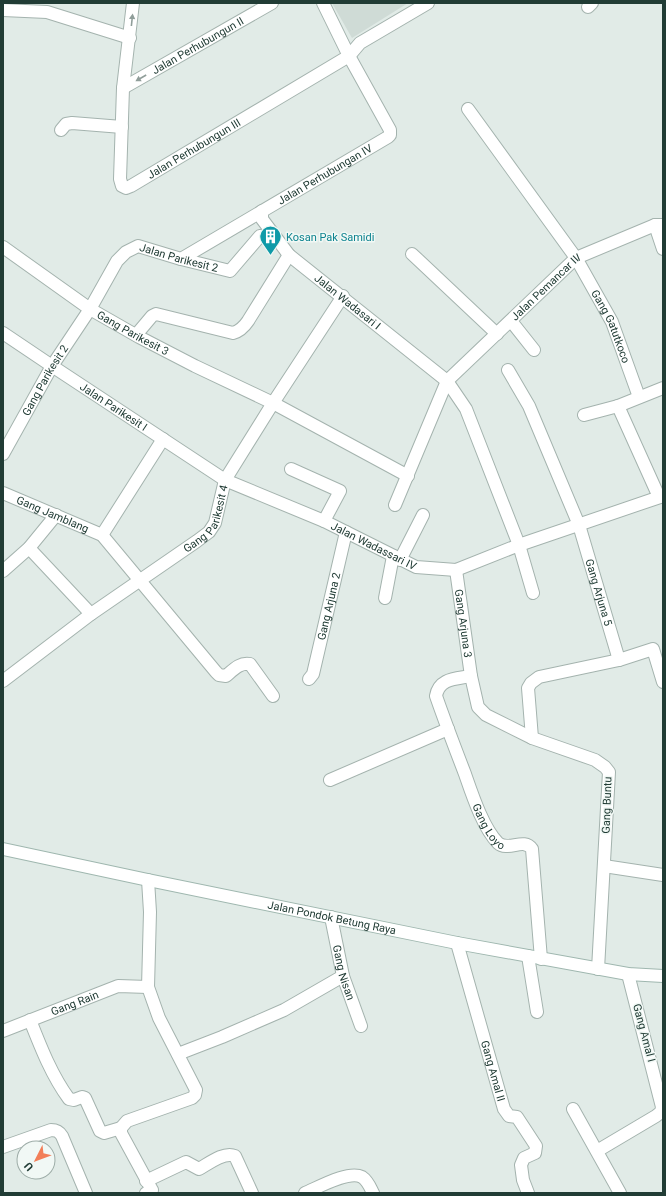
<svg xmlns="http://www.w3.org/2000/svg" width="666" height="1196" viewBox="0 0 666 1196" font-family="Roboto,sans-serif">
<style>
.built{fill:#cfdbd6}
.lines{fill:none;stroke-linecap:round;stroke-linejoin:round}
.street-casing{stroke:#a4b3ae;stroke-width:14}
.secondary-casing{stroke:#9fb7af;stroke-width:14}
.street{stroke:#fff;stroke-width:12}
.secondary{stroke:#fff;stroke-width:12}
.oneway{fill:#909e9a}
.labels{text-anchor:middle;dominant-baseline:central;stroke-width:3;stroke-linejoin:round;paint-order:stroke}
.street-label{font-size:11px;fill:#213c35;stroke:#f1f8f5}
.culture-label{font-size:11px;fill:#0d838f;stroke:#f1f8f5;text-anchor:start}
</style>
<rect width="100%" height="100%" fill="#e1ebe7"/>
<path class="built" d="M 332,3 L 408,3 L 352,38 Z"/>
<g class="lines">
<defs>
<g id="street">
<path id="s1" d="M 133,3 L 123,88 L 120,179 L 122,186 L 126,188 L 131,186 L 349,56 L 360,43 L 428,3"/>
<path d="M 588,7 L 592,3"/>
<path d="M 3,10 L 47,12 L 130,38"/>
<path id="s2" d="M 123,88 L 272,3"/>
<path id="s3" d="M 468,109 L 576,258 L 612,322 L 639,397"/>
<path d="M 61,130 L 66,124 L 72,123 L 122,127"/>
<path id="s4" d="M 262,211 L 262,219 L 289,255 L 447,381 L 466,409 L 519,545 L 533,593"/>
<path d="M 655,225 L 663,249"/>
<path id="s5" d="M 3,247 L 90,309 L 139,337 L 195,366 L 273,403 L 408,476"/>
<path d="M 412,254 L 497,334"/>
<path id="s6" d="M 181,259 L 388,137 L 390,135 L 390,130 L 349,56 L 323,3"/>
<path d="M 511,321 L 534,350"/>
<path id="s7" d="M 3,333 L 52,366 L 225,480 L 324,521 L 416,567 L 456,570 L 519,545 L 663,496"/>
<path d="M 136,335 L 152,316 L 156,314 L 233,333 C 240,331 244,327 248,321 L 289,255"/>
<path id="s8" d="M 508,370 L 529,406 L 579,525 L 619,660"/>
<path d="M 618,406 L 659,497"/>
<path d="M 584,415 L 618,406 L 663,388"/>
<path id="s9" d="M 3,454 L 52,366 L 90,309 L 117,261 L 126,252 L 138,246 L 181,259 L 230,271 L 260,236"/>
<path d="M 291,469 L 340,491 L 324,521"/>
<path id="s10" d="M 3,493 L 102,535 L 216,672 L 219,675 L 226,676 C 233,670 240,662 250,664 L 273,696"/>
<path id="s11" d="M 395,505 L 447,381 L 576,258 L 655,225 L 663,225"/>
<path d="M 102,535 L 163,439"/>
<path d="M 29,548 L 91,614"/>
<path d="M 400,560 L 423,515"/>
<path id="s12" d="M 456,570 L 471,676 L 478,707 L 486,715 L 532,738 L 595,760 L 605,767 L 609,772 L 598,969"/>
<path d="M 3,571 L 29,548 L 56,515"/>
<path d="M 385,598 L 393,556"/>
<path id="s13" d="M 471,676 C 456,679 439,678 436,696 C 445,722 455,748 465,774 C 472,794 483,828 498,843 C 508,852 524,837 532,849 L 541,959"/>
<path id="s14" d="M 309,679 L 313,674 L 346,532"/>
<path id="s15" d="M 3,681 L 91,614 L 197,541 L 209,532 L 215,523 L 225,480 L 273,403 L 343,296"/>
<path d="M 532,738 L 528,688 L 531,683 L 539,677 L 619,660 L 653,649 L 663,682"/>
<path d="M 330,780 L 448,729"/>
<path d="M 604,866 L 663,875"/>
<path id="s16" d="M 331,917 L 343,976 L 361,1026"/>
<path id="s17" d="M 457,943 L 504,1109 L 509,1116 L 517,1117 L 536,1146 L 535,1153 L 524,1158 L 521,1165 L 523,1180 L 528,1193"/>
<path d="M 528,956 L 537,1012"/>
<path d="M 30,1020 C 41,1048 52,1076 69,1099 L 74,1100 L 82,1097 L 85,1098 L 100,1131 L 104,1133 L 121,1128"/>
<path id="s18" d="M 3,1031 L 118,986 L 148,987"/>
<path d="M 178,1054 L 222,1037 L 284,1010 L 343,976"/>
<path d="M 573,1109 L 620,1193"/>
<path d="M 3,1147 L 51,1130 C 56,1130 59,1131 62,1136 L 86,1193"/>
<path d="M 597,1151 L 656,1116 L 661,1112 L 662,1107 L 628,974"/>
<path d="M 146,1181 L 186,1162 L 199,1169 C 208,1164 224,1151 235,1156 L 252,1193"/>
<path d="M 146,1193 L 152,1190 L 121,1133 L 121,1128 L 127,1121 L 192,1098 L 195,1095 L 196,1090 L 159,1018 L 148,987 L 150,912 L 148,880"/>
<path d="M 305,1193 C 319,1187 349,1170 362,1177 C 368,1181 370,1187 373,1193"/>
</g>
<g id="secondary">
<path id="s19" d="M 3,849 L 148,880 L 457,943 L 628,974 L 663,976"/>
</g>
</defs>
<use href="#street" class="street-casing"/>
<use href="#secondary" class="secondary-casing"/>
<use href="#street" class="street"/>
<use href="#secondary" class="secondary"/>
</g>
<defs><path id="oneway-solid" d="M-6-.8H1V-3.2L6.5 0L1 3.2V.8H-6Z"/></defs>
<g class="oneway">
<use href="#oneway-solid" transform="translate(132 20) rotate(-84)"/>
<use href="#oneway-solid" transform="translate(141 78) rotate(150)"/>
</g>
<defs>
<symbol id="building-pin" viewBox="-11 -11 22 30"><path d="M0 17L-7.5 6A9.5 9.5 0 1 1 7.5 6Z" fill="#0f9aa8" stroke="#f1f8f5"/><path d="M-4-6H4V6H1V3H-1V6H-4ZM-2.5-4.3h1.7v1.8h-1.7ZM.8-4.3h1.7v1.8H.8ZM-2.5-1h1.7V.8h-1.7ZM.8-1h1.7V.8H.8Z" fill="#fff"/></symbol>
</defs>
<g fill-rule="evenodd">
<use href="#building-pin" x="258" y="224" width="25" height="34"/>
</g>
<g class="labels">
<g class="street-label">
<text stroke="none"><textPath href="#s2" startOffset="86">Jalan Perhubungun II</textPath></text>
<text stroke="none"><textPath href="#s1" startOffset="267">Jalan Perhubungun III</textPath></text>
<text stroke="none"><textPath href="#s6" startOffset="167">Jalan Perhubungan IV</textPath></text>
<text stroke="none"><textPath href="#s9" startOffset="293">Jalan Parikesit 2</textPath></text>
<text stroke="none"><textPath href="#s11" startOffset="271">Jalan Pemancar III</textPath></text>
<text stroke="none"><textPath href="#s4" startOffset="128">Jalan Wadasari I</textPath></text>
<text stroke="none"><textPath href="#s3" startOffset="261">Gang Gatutkoco</textPath></text>
<text stroke="none"><textPath href="#s5" startOffset="156">Gang Parikesit 3</textPath></text>
<text stroke="none"><textPath href="#s9" startOffset="85">Gang Parikesit 2</textPath></text>
<text stroke="none"><textPath href="#s7" startOffset="133">Jalan Parikesit I</textPath></text>
<text stroke="none"><textPath href="#s10" startOffset="54">Gang Jamblang</textPath></text>
<text stroke="none"><textPath href="#s15" startOffset="264">Gang Parikesit 4</textPath></text>
<text stroke="none"><textPath href="#s7" startOffset="429">Jalan Wadassari IV</textPath></text>
<text stroke="none"><textPath href="#s8" startOffset="241">Gang Arjuna 5</textPath></text>
<text stroke="none"><textPath href="#s14" startOffset="76">Gang Arjuna 2</textPath></text>
<text stroke="none"><textPath href="#s12" startOffset="54">Gang Arjuna 3</textPath></text>
<text transform="translate(607 805) rotate(-88)">Gang Buntu</text>
<text stroke="none"><textPath href="#s13" startOffset="185">Gang Loyo</textPath></text>
<text stroke="none"><textPath href="#s19" startOffset="336">Jalan Pondok Betung Raya</textPath></text>
<text stroke="none"><textPath href="#s16" startOffset="57">Gang Nisan</textPath></text>
<text stroke="none"><textPath href="#s18" startOffset="77">Gang Rain</textPath></text>
<text transform="translate(644 1033) rotate(75)">Gang Amal I</text>
<text stroke="none"><textPath href="#s17" startOffset="133">Gang Amal II</textPath></text>
</g>
<g class="culture-label">
<text x="286" y="237">Kosan Pak Samidi</text>
</g>
</g>
<rect width="666" height="1196" fill="none" stroke="#213c35" stroke-width="8"/>
<g transform="translate(36 1160) rotate(228)"><circle r="19" fill="#f1f8f5" stroke="#9eada8"/>
<path d="M0-3L7 15L0 10L-7 15Z" fill="#f27e58"/>
<text y="-6" font-size="11" font-weight="bold" text-anchor="middle" fill="#213c35">U</text>
</g>
</svg>
